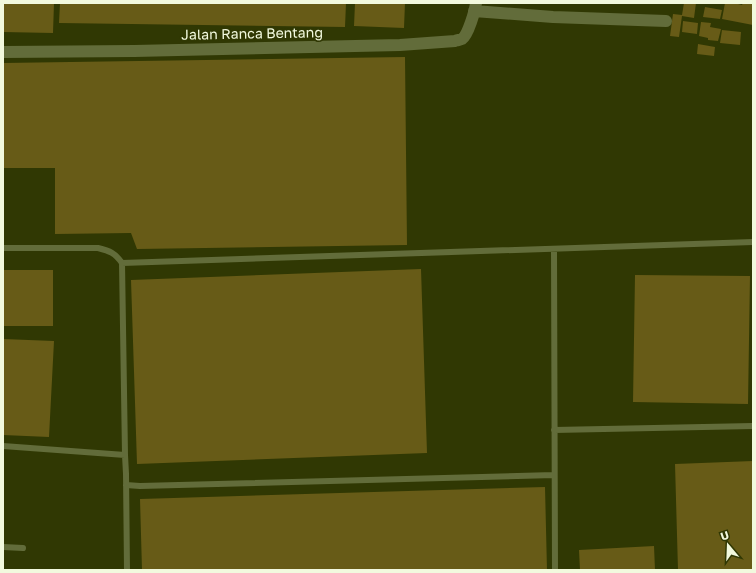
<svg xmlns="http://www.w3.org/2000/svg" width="756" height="573" viewBox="0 0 756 573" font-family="'Golos Text',sans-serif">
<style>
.building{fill:#675b17}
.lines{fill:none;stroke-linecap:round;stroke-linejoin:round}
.lane{stroke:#626c3a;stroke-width:6}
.street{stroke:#626c3a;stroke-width:12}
.labels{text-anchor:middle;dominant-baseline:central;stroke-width:3.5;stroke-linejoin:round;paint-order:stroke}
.street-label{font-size:14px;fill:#f2f9de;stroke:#303803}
</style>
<rect width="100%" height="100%" fill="#303803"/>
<path class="building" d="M 3,3 L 54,3 L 53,33 L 3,32 Z
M 60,3 L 346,3 L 345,27 L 59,23 Z
M 355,3 L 405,3 L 404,28 L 354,26 Z
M 684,3 L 696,3 L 694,18 L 682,16 L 679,37 L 670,36 L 673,14 L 682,15 Z
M 725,3 L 734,3 L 742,5 L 743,3 L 753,3 L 753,25 L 722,19 Z
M 705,7 L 722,10 L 720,19 L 703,17 Z
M 683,21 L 698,23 L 697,34 L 682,32 Z
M 701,22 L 711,23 L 710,27 L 721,29 L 718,41 L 708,40 L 708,38 L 699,36 Z
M 722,30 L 741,32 L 740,45 L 720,43 Z
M 698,44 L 715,47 L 714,56 L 697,54 Z
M 405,57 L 407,245 L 137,249 L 131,233 L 55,234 L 55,168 L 3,168 L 3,63 Z
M 421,269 L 427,453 L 137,464 L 131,280 Z
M 3,270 L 53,270 L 53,326 L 3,326 Z
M 635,275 L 750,276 L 748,404 L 633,402 Z
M 3,339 L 54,341 L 49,437 L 3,435 Z
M 753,461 L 753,570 L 678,570 L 675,464 Z
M 545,487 L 547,570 L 142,570 L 140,499 Z
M 654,546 L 655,570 L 580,570 L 579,550 Z"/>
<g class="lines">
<path class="lane" d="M 3,248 L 98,248 C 110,251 115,253 122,263 L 125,455 L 126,474 L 127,570
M 554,249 L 555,570
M 122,263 L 753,242
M 554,430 L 753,426
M 3,446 L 125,455
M 126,485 L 140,486 L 554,475
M 3,547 L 23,548"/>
<path class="street" d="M 474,11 L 553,17 L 666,21
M 3,52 L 134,51 L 400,45 L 455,41 C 457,40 460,40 462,39 C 468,35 475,11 476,3"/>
</g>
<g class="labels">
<g class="street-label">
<text transform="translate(252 33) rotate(-1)">Jalan Ranca Bentang</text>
</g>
</g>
<rect width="756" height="573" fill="none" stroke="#f2f9de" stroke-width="8"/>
<g transform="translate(728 545) rotate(341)" stroke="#303803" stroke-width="3" paint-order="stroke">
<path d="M0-3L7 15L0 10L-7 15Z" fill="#f2f9de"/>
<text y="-6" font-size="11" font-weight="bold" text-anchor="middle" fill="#f2f9de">U</text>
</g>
</svg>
